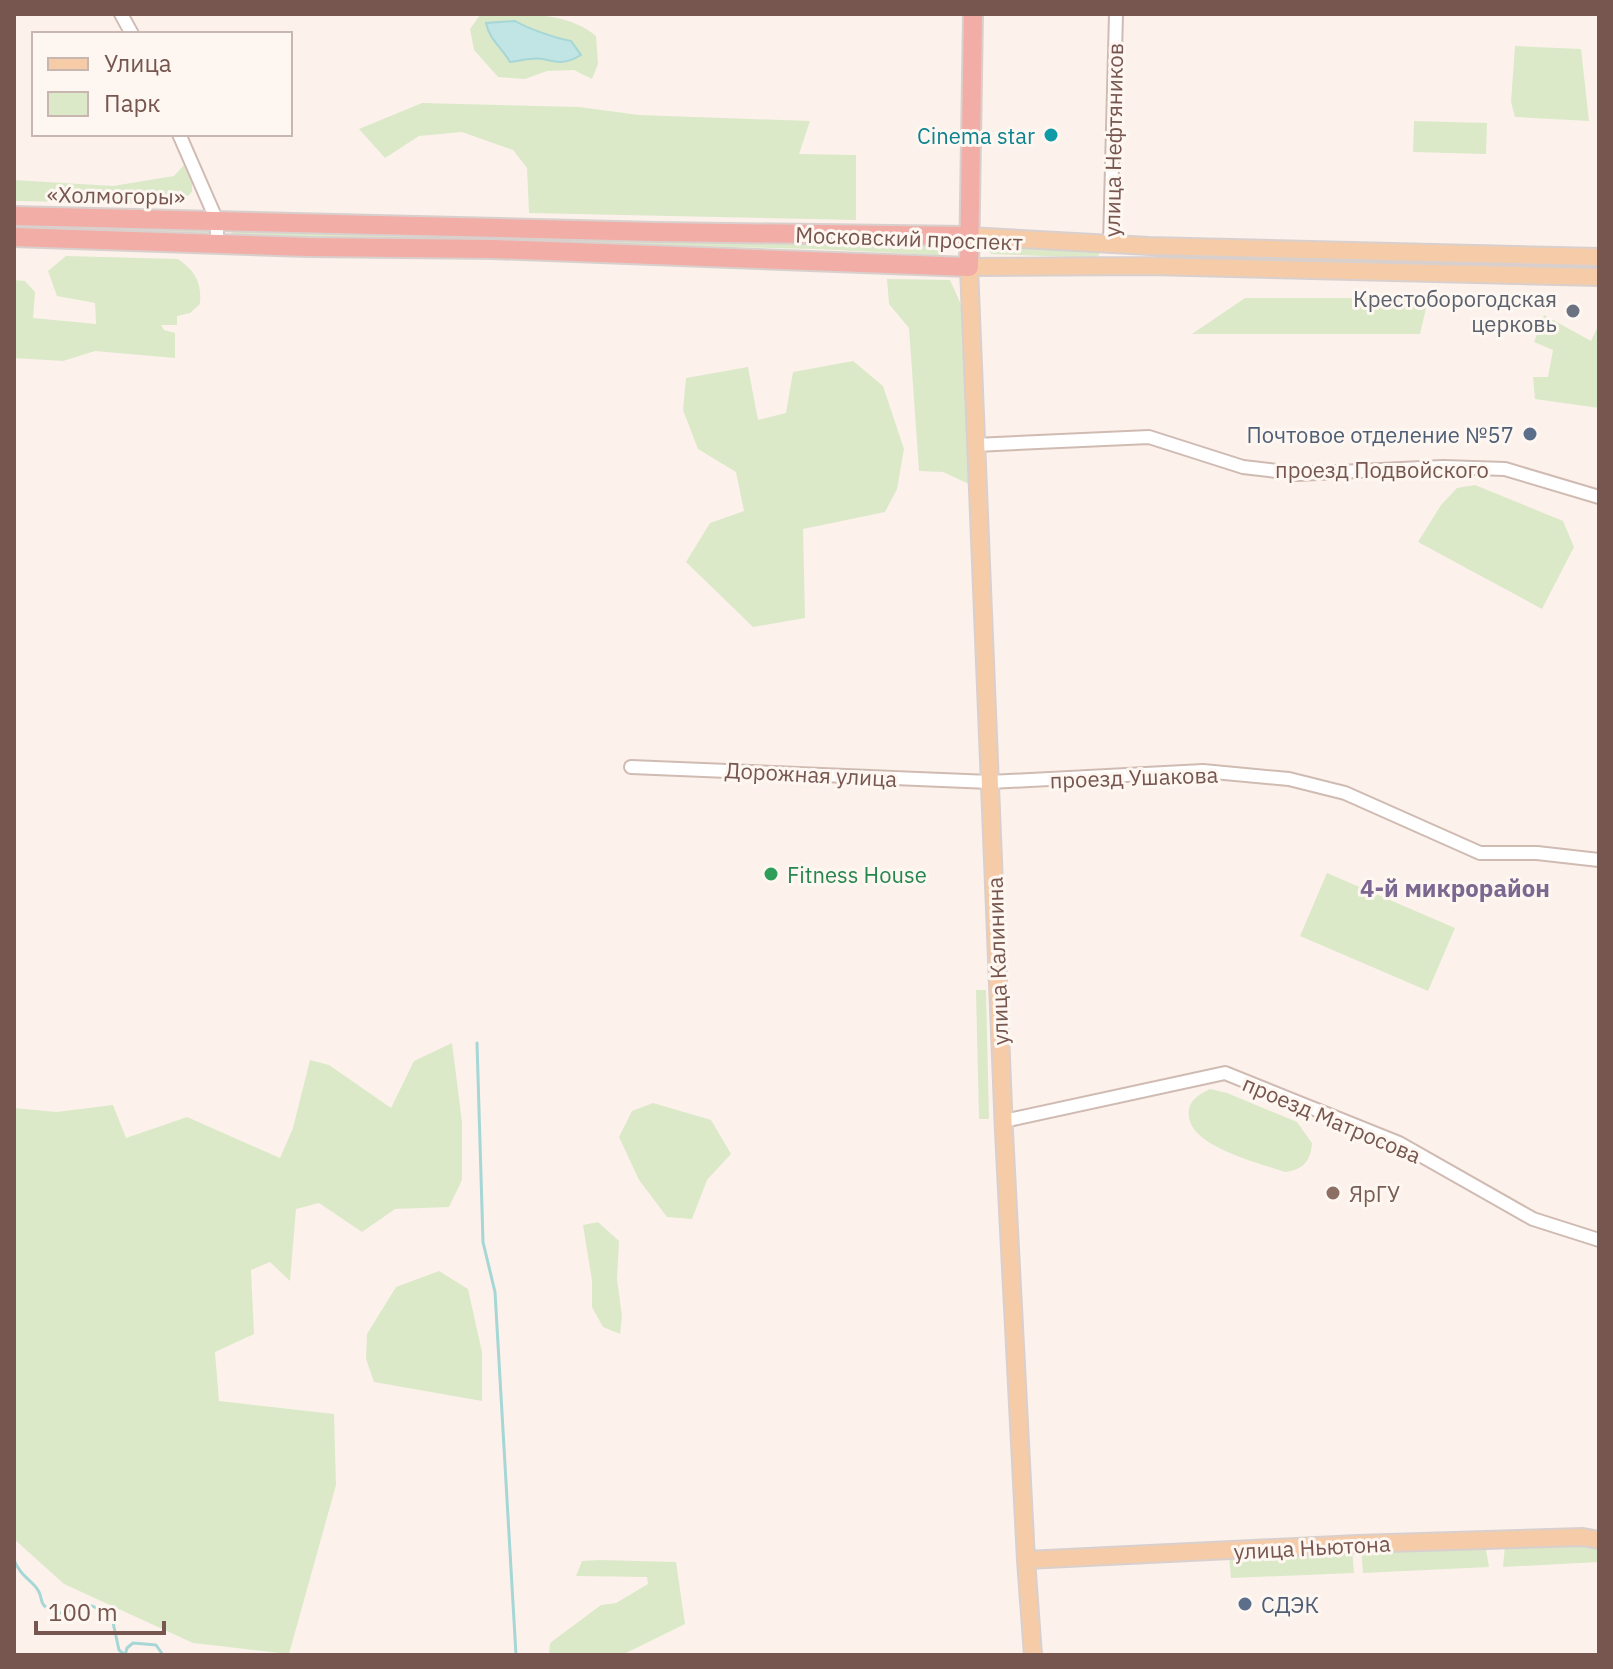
<svg xmlns="http://www.w3.org/2000/svg" width="1613" height="1669" viewBox="0 0 1613 1669" font-family="'IBM Plex Sans',sans-serif">
<style>
.green{fill:#dbe9c9;fill-rule:evenodd}
.water{fill:#c0e5e4;stroke:#a6d6d6;stroke-width:2}
.lines{fill:none;stroke-linecap:round;stroke-linejoin:round}
.stream{stroke:#a6d6d6;stroke-width:3}
.minor-casing{stroke:#d0bbb3;stroke-width:16}
.major-casing{stroke:#d9d0ce;stroke-width:20}
.highway-casing{stroke:#d9d0ce;stroke-width:22}
.minor{stroke:#fff;stroke-width:12}
.major{stroke:#f6cca8;stroke-width:16}
.highway{stroke:#f2ada6;stroke-width:18}
.culture-dot{fill:#0f9aa8;stroke:#fef7f1;stroke-width:3}
.worship-dot{fill:#6b7280;stroke:#fef7f1;stroke-width:3}
.service-dot{fill:#5c6f8a;stroke:#fef7f1;stroke-width:3}
.leisure-dot{fill:#2e9e5b;stroke:#fef7f1;stroke-width:3}
.education-dot{fill:#8d6e63;stroke:#fef7f1;stroke-width:3}
.labels{text-anchor:middle;dominant-baseline:central;stroke-width:6;stroke-linejoin:round;paint-order:stroke}
.culture-label{font-size:22px;fill:#0d838f;stroke:#fef7f1;text-anchor:end}
.street-label{font-size:22px;fill:#76564f;stroke:#fef7f1}
.worship-label{font-size:22px;fill:#5b616d;stroke:#fef7f1;text-anchor:end}
.service-label{font-size:22px;fill:#4e5e75;stroke:#fef7f1;text-anchor:end}
.leisure-label{font-size:22px;fill:#27864d;stroke:#fef7f1;text-anchor:start}
.education-label{font-size:22px;fill:#785e54;stroke:#fef7f1;text-anchor:start}
.neighbourhood-label{font-size:24px;font-weight:bold;fill:#7c6791;stroke:#fef7f1}
</style>
<rect width="100%" height="100%" fill="#fcf2eb"/>
<path class="green" d="M 490,14 C 524,14 568,12 596,36 L 598,64 L 592,79 L 574,70 L 547,71 L 525,79 L 498,77 L 474,50 L 470,29 L 480,15 ZM 516,21 C 529,29 555,38 571,41 L 580,55 C 566,64 559,63 543,59 C 533,57 520,61 510,62 L 486,23 Z
M 1515,46 L 1581,49 L 1589,121 L 1515,117 L 1511,102 Z
M 422,103 L 579,107 L 639,115 L 810,121 L 799,154 L 856,155 L 856,220 L 529,213 L 527,168 L 513,150 L 462,132 L 419,136 L 385,158 L 359,129 Z
M 1414,121 L 1487,123 L 1486,154 L 1413,152 Z
M 184,165 L 192,182 L 192,192 L 179,204 L 14,201 L 14,180 L 113,186 L 174,176 Z
M 14,223 L 210,230 L 211,232 L 209,236 L 14,231 Z
M 235,228 L 733,243 L 933,244 L 944,245 L 945,250 L 941,255 L 934,255 L 815,249 L 235,236 L 231,232 Z
M 991,247 L 1097,251 L 1100,253 L 1097,258 L 991,254 L 988,249 Z
M 1156,254 L 1446,261 L 1446,266 L 1156,259 Z
M 66,256 L 178,259 C 195,271 202,282 200,304 L 190,313 L 177,316 L 177,325 L 161,325 L 164,330 L 175,333 L 175,358 L 95,351 L 63,361 L 14,358 L 14,280 L 25,281 L 35,292 L 33,318 L 96,324 L 95,303 L 57,296 L 48,271 Z
M 887,279 L 950,280 L 963,309 L 971,485 L 943,472 L 919,471 L 909,328 L 889,304 Z
M 1245,298 L 1420,298 L 1427,304 L 1420,334 L 1192,334 Z
M 1544,315 L 1591,341 L 1599,324 L 1599,408 L 1535,399 L 1533,377 L 1548,377 L 1553,350 L 1534,342 Z
M 853,361 L 883,386 L 904,449 L 897,489 L 885,512 L 803,529 L 805,618 L 753,627 L 686,562 L 710,523 L 744,511 L 736,472 L 698,449 L 683,410 L 686,378 L 748,367 L 758,420 L 786,413 L 793,372 Z
M 1475,485 L 1563,521 L 1574,547 L 1542,609 L 1418,542 L 1441,505 L 1457,488 Z
M 1327,873 L 1455,928 L 1428,991 L 1300,936 Z
M 976,990 L 986,990 L 989,1119 L 979,1119 Z
M 452,1043 L 462,1122 L 462,1180 L 449,1207 L 395,1209 L 362,1232 L 319,1203 L 296,1209 L 290,1281 L 270,1262 L 251,1270 L 254,1334 L 215,1352 L 219,1401 L 334,1414 L 336,1485 L 289,1654 L 193,1643 L 64,1584 L 14,1539 L 14,1108 L 56,1112 L 113,1105 L 126,1138 L 187,1117 L 280,1158 L 293,1128 L 310,1060 L 329,1065 L 391,1108 L 414,1061 Z
M 1210,1089 L 1227,1093 L 1297,1122 L 1312,1143 C 1311,1161 1303,1170 1285,1172 C 1259,1163 1192,1147 1189,1117 C 1187,1101 1198,1095 1210,1089 Z
M 653,1103 L 711,1120 L 731,1154 L 707,1180 L 692,1219 L 667,1217 L 639,1180 L 619,1137 L 632,1111 Z
M 598,1222 L 619,1241 L 617,1279 L 622,1316 L 620,1334 L 603,1327 L 592,1307 L 592,1281 L 583,1225 Z
M 439,1271 L 468,1289 L 482,1352 L 482,1401 L 374,1382 L 366,1359 L 367,1334 L 396,1287 Z
M 1485,1544 L 1489,1567 L 1363,1573 L 1361,1548 Z
M 1505,1545 L 1599,1545 L 1599,1562 L 1503,1567 Z
M 1352,1549 L 1354,1573 L 1231,1578 L 1229,1557 Z
M 600,1560 L 676,1562 L 685,1624 L 622,1655 L 549,1655 L 550,1643 L 601,1605 L 616,1603 L 648,1584 L 647,1577 L 576,1576 L 582,1561 Z"/>
<path class="water" d="M 515,21 C 529,29 555,38 571,41 L 581,55 C 566,64 559,63 543,59 C 533,57 520,61 510,62 C 501,46 490,41 486,23 Z"/>
<g class="lines">
<path class="stream" d="M 477,1043 L 483,1242 L 495,1292 L 516,1655
M 14,1560 C 19,1572 25,1576 34,1585 C 49,1600 30,1606 65,1614 C 83,1599 94,1604 112,1618 L 119,1650 L 125,1655 L 127,1648 L 133,1643 L 156,1645 L 163,1655"/>
<defs>
<path id="minor" d="M 121,14 L 132,34
M 179,134 L 217,221 L 217,243
M 1110,244 L 1116,14
M 975,445 L 1149,437 L 1243,467 L 1269,470 L 1297,474 L 1443,467 L 1505,469 L 1599,497
M 631,767 L 990,782 L 1203,771 L 1289,779 L 1345,793 L 1480,853 L 1537,853 L 1599,860
M 1004,1121 L 1225,1073 L 1399,1143 L 1533,1219 L 1599,1240"/>
<path id="major" d="M 968,236 L 1149,246 L 1599,257
M 1026,1560 L 1357,1544 L 1583,1537 L 1599,1540
M 1033,1655 L 1026,1560 L 1004,1132 L 969,267 L 1149,266 L 1599,277"/>
<path id="highway" d="M 14,216 L 656,232 L 968,236
M 14,237 L 308,247 L 493,249 L 969,267 L 973,14"/>
</defs>
<use href="#minor" class="minor-casing"/>
<use href="#major" class="major-casing"/>
<use href="#highway" class="highway-casing"/>
<use href="#minor" class="minor"/>
<use href="#major" class="major"/>
<use href="#highway" class="highway"/>
</g>
<circle class="culture-dot" cx="1051" cy="135" r="8"/>
<circle class="worship-dot" cx="1573" cy="311" r="8"/>
<g class="service-dot">
<circle cx="1530" cy="434" r="8"/>
<circle cx="1245" cy="1604" r="8"/>
</g>
<circle class="leisure-dot" cx="771" cy="874" r="8"/>
<circle class="education-dot" cx="1333" cy="1193" r="8"/>
<g class="labels">
<g class="culture-label">
<text x="1035" y="135">Cinema star</text>
</g>
<g class="street-label">
<text transform="translate(1113 140) rotate(-89)">улица Нефтяников</text>
<text transform="translate(116 195) rotate(1)">«Холмогоры»</text>
<text transform="translate(909 238) rotate(2)">Московский проспект</text>
<text x="1382" y="469">проезд Подвойского</text>
<text transform="translate(811 774) rotate(3)">Дорожная улица</text>
<text transform="translate(1134 777) rotate(-2)">проезд Ушакова</text>
<text transform="translate(997 961) rotate(-92)">улица Калинина</text>
<text transform="translate(1332 1119) rotate(23)">проезд Матросова</text>
<text transform="translate(1312 1547) rotate(-3)">улица Ньютона</text>
</g>
<g class="worship-label">
<text x="1557" y="298">Крестоборогодская<tspan x="1557" dy="25">церковь</tspan></text>
</g>
<g class="service-label">
<text x="1514" y="434">Почтовое отделение №57</text>
<text x="1261" y="1604" text-anchor="start">СДЭК</text>
</g>
<g class="leisure-label">
<text x="787" y="874">Fitness House</text>
</g>
<g class="education-label">
<text x="1349" y="1193">ЯрГУ</text>
</g>
<g class="neighbourhood-label">
<text x="1455" y="888">4-й микрорайон</text>
</g>
</g>
<rect width="1613" height="1669" fill="none" stroke="#76564f" stroke-width="32"/>
<rect x="32" y="32" width="260" height="104" fill="#fef7f1" stroke="#c8b7b0" stroke-width="2"/>
<rect x="48" y="58" width="40" height="12" fill="#f6cca8" stroke="#c8b7b0" stroke-width="2"/>
<text x="104" y="72" font-size="24" fill="#76564f">Улица</text>
<rect x="48" y="92" width="40" height="24" fill="#dbe9c9" stroke="#c8b7b0" stroke-width="2"/>
<text x="104" y="112" font-size="24" fill="#76564f">Парк</text>
<path d="M36 1621v12h128v-12" fill="none" stroke="#76564f" stroke-width="4"/>
<text x="48" y="1621" font-size="24" fill="#76564f" stroke="#fef7f1" stroke-width="6" paint-order="stroke">100 m</text>
</svg>
